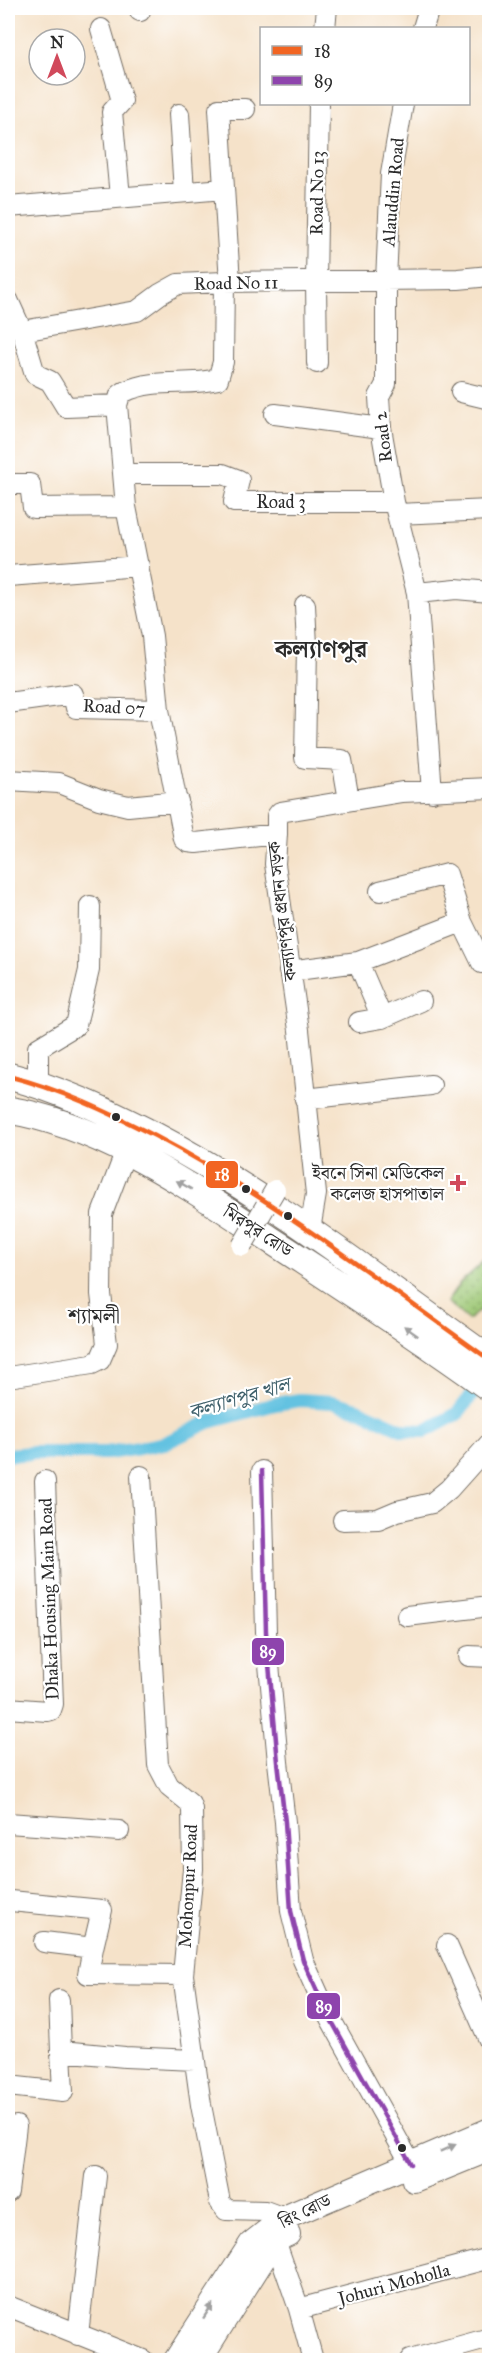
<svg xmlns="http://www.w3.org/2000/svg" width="497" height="2368" viewBox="0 0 497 2368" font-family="'IM FELL Great Primer','Noto Serif Bengali',serif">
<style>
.park{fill:url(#park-dots);stroke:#647950;stroke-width:1.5}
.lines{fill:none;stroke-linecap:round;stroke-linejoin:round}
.canal{stroke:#63c2e1;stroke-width:14}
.minor-casing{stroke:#726b62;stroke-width:22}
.major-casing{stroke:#726b62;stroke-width:26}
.highway-casing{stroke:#726b62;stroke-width:29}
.minor{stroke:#fff;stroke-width:20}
.major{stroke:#fff;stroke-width:24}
.highway{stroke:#fff;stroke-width:27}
.minor-bridge-casing{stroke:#726b62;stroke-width:22;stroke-linecap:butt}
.minor-bridge{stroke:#fff;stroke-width:20}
.bus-1-casing{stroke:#fff;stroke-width:9}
.bus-2-casing{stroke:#fff;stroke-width:9}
.bus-1{stroke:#f26522;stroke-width:4.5}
.bus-2{stroke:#8e44ad;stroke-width:4.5}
.oneway{fill:#a0a0a0}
.bus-dot{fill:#2b2b2b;stroke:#fff;stroke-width:2}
.poi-dot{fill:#d1495b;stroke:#fff;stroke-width:2}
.labels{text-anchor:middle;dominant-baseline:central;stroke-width:4.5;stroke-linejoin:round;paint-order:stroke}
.street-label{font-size:18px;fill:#2b2b2b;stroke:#fff}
.poi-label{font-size:18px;fill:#2b2b2b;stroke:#fff;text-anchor:end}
.water-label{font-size:20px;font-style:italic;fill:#3f606b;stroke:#fff}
.quarter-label{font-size:21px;fill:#2b2b2b;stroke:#fff}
.district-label{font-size:24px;font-weight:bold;fill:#2b2b2b;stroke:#fff}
.line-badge{stroke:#fff;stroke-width:2}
.badge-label{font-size:16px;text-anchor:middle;font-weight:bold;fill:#fff}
</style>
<defs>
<pattern id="park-dots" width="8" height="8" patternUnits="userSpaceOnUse" patternTransform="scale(1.5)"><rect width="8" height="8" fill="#9dc774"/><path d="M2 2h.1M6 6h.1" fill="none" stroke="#80a25f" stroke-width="1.8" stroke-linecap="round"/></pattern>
</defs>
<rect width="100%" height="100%" fill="#fff"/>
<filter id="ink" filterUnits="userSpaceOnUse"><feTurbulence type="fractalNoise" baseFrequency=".0167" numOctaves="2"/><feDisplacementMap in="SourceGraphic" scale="12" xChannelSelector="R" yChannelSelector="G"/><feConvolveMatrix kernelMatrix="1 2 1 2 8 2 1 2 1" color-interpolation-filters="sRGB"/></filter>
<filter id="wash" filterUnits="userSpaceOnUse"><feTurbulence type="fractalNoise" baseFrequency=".008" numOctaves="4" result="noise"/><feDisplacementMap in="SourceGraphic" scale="24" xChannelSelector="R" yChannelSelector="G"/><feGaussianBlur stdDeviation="1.35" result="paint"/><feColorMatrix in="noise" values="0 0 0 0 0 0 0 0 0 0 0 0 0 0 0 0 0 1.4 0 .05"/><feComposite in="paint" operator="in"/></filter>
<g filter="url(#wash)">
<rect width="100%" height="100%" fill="#f5e2c9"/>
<path class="park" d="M 489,1257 L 489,1303 L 468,1320 L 447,1302 L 460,1283 Z"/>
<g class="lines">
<path class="canal" d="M 8,1455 L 32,1453 L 107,1453 L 139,1448 L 165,1443 L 209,1422 L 275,1404 L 300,1400 L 332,1402 L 357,1409 L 403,1430 L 425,1431 L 457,1414 L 485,1378"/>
</g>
</g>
<g filter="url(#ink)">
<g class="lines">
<defs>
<path id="minor" d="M 139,8 L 140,11
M 325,28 L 327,8
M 423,28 L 429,8
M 101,29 L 122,101 L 112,112 L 120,197
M 403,104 L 391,174 L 386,280 L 386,384 L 379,397 L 381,428 L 394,502 L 417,593 L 432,792
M 179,114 L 184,192
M 8,207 L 224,189
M 224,282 L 223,362 L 218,379 C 185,387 157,377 124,392 L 120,395 L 117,405 L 126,507 L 152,636 L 159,710 L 184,839 L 188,842 L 196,843 L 277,834 L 275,864 L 299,1030 L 316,1194 L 310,1230
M 230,282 L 219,109 L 245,109
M 8,300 L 22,331 L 35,374 L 50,381 L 66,407 L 117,405
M 22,331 L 137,311 L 160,294 L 178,284 L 224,282 L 458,279 L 490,276
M 317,363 L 316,282 L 319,104
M 461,392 L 490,399
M 275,414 L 381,428
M 124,474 L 223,474 L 239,480 L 234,502 L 394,502
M 8,484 L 30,484 L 33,508 L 126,507
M 397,514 L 490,510
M 8,576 L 139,566
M 417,593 L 456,589 L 490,592
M 305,605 L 307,646 L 305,758 L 342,760 L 349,800
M 8,703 L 73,694 L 76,708 L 159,710
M 8,780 L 59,783 L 99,799 L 128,806 L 178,801
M 277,834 L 277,816 L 280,812 L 402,792 L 490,788
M 380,891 L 447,874 L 462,922
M 358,962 L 382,1018
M 289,971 L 358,962 L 462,922 L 482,963 L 490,955
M 359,1022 L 382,1018 L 421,1001
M 38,1085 L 38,1048 L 76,1025 L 89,970 L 90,906
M 305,1099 L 431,1085
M 8,1377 L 92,1364 L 100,1360 L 107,1344 L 101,1294 L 102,1214 L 126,1151
M 262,1471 L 266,1632 L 278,1762 L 285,1822 L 291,1911 L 303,1960 L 325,2009 L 411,2164
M 141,1476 L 158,1765 L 169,1786 L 190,1803 L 192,1809 L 193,1869 L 183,1975 L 201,2105 L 220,2202 L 226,2210 L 265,2211 L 284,2218
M 343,1520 L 378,1519 L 397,1511 L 432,1503 L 449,1489 L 490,1443
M 407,1616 L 490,1606
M 469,1656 L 490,1657
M 8,1708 L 47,1711 L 51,1710 L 53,1704 L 45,1481
M 8,1823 L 119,1831
M 11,1901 L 102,1910 L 93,1948
M 44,1942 L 93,1948 L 88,1974 L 183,1975
M 447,1945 L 490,2042
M 59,2000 L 61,2051 L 125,2057 L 195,2060
M 8,2086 L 63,2092 L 61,2051
M 8,2192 L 16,2126
M 275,2240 L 299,2309 L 313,2360
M 8,2306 L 143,2360
M 299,2309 L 490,2258
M 78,2335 L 96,2176
M 410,2360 L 490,2338"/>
<path id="major" d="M 414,2180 L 490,2149
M 176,2360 L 251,2244 L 284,2218 L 490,2130
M 199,2360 L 275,2240 L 288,2234"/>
<path id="highway" d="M 8,1076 C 60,1089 108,1112 155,1136 C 275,1199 380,1282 490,1360
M 8,1110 C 103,1125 191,1188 271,1240 C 345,1288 418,1336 490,1388"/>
</defs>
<use href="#minor" class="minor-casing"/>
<use href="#major" class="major-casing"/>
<use href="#highway" class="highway-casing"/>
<use href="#minor" class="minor"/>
<use href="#major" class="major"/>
<use href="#highway" class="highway"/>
<defs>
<path id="minor-bridge" d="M 242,1246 L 275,1190"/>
</defs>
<use href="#minor-bridge" class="minor-bridge-casing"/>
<use href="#minor-bridge" class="minor-bridge"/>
<defs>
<path id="bus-1" d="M 8,1076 C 60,1089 108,1112 155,1136 C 275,1199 380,1282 490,1360"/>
<path id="bus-2" d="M 262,1471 L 266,1632 L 278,1762 L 285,1822 L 291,1911 L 303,1960 L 325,2009 L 411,2164"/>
</defs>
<use href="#bus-1" class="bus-1-casing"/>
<use href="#bus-2" class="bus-2-casing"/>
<use href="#bus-1" class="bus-1"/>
<use href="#bus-2" class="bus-2"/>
</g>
<defs><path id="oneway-solid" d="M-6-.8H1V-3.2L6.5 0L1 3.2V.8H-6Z" transform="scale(1.5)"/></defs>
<g class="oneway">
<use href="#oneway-solid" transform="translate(184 1185) rotate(-150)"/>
<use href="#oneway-solid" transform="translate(411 1331) rotate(-144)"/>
<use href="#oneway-solid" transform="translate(448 2148) rotate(-24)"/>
<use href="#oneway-solid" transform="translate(208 2311) rotate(-57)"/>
</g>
</g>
<g class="bus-dot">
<circle cx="116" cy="1117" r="5"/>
<circle cx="246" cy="1189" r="5"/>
<circle cx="288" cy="1216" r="5"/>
<circle cx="402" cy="2148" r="5"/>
</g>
<path class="poi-dot" d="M455 1174h6v6h6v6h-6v6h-6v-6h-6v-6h6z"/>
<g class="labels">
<g class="street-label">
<text transform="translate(393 192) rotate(-85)">Alauddin Road</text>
<text transform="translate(317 193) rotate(-89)">Road No 13</text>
<text transform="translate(236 283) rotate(-1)">Road No 11</text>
<text transform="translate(383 437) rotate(-97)">Road 2</text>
<text x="281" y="502">Road 3</text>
<text transform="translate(114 707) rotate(3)">Road 07</text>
<text transform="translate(282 911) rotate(-97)">কল্যাণপুর প্রধান সড়ক</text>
<text transform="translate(258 1231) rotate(33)">মিরপুর রোড</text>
<text transform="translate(49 1599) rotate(-92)">Dhaka Housing Main Road</text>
<text transform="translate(188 1886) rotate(-87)">Mohonpur Road</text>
<text transform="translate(305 2211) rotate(-26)">রিং রোড</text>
<text transform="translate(394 2284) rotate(-15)">Johuri Moholla</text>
</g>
<g class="poi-label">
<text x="444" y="1173">ইবনে সিনা মেডিকেল<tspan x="444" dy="21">কলেজ হাসপাতাল</tspan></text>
</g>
<g class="water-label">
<text transform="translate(239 1398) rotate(-16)">কল্যাণপুর খাল</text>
</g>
<g class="quarter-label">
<text x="94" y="1316">শ্যামলী</text>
</g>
<g class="district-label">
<text x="321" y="649">কল্যাণপুর</text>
</g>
</g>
<g class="line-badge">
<rect x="205" y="1160" width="34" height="29" rx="6" fill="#f26522"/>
<rect x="251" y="1637" width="34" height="29" rx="6" fill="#8e44ad"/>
<rect x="306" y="1992" width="35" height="28" rx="6" fill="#8e44ad"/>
</g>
<g class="badge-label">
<text x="222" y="1180">18</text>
<text x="268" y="1657">89</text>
<text x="324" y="2012">89</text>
</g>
<rect width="497" height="2368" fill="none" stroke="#fff" stroke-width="30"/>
<rect x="260" y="27" width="210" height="78" fill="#ffffff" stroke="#aaaaaa" stroke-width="1.5"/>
<rect x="272" y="46" width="30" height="9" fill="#f26522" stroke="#aaaaaa" stroke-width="1.5"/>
<text x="314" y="57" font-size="18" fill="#2b2b2b">18</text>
<rect x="272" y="76" width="30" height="9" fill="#8e44ad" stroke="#aaaaaa" stroke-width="1.5"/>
<text x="314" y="87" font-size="18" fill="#2b2b2b">89</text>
<g transform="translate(57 57)"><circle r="28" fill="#ffffff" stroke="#aaaaaa" stroke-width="1.5"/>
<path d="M0-4.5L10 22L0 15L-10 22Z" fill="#d1495b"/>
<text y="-9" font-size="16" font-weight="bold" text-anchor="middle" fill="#2b2b2b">N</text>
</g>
</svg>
